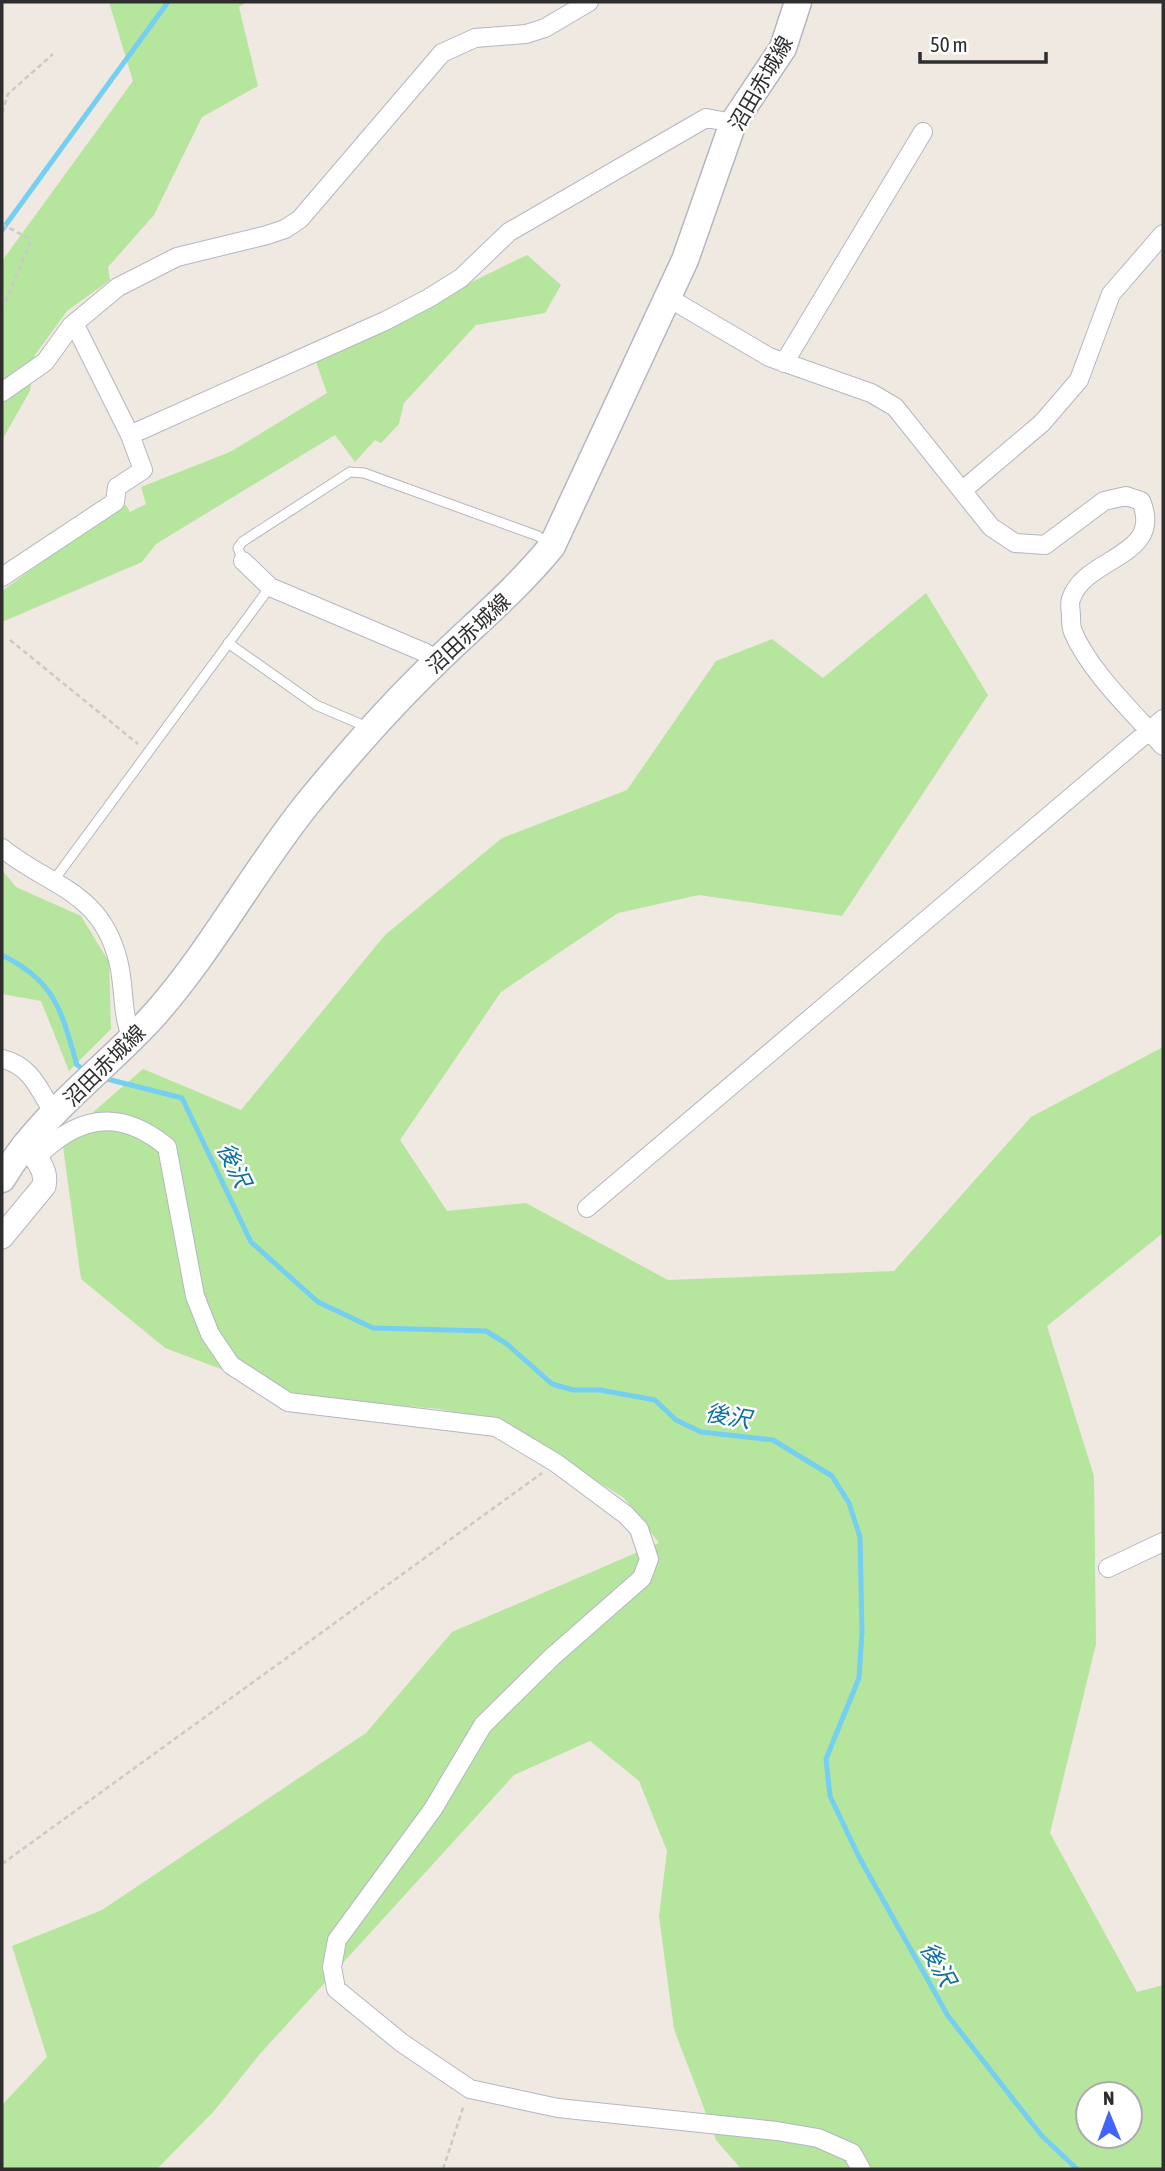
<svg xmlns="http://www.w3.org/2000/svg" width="1165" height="2171" viewBox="0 0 1165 2171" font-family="'Asap Condensed','Noto Sans JP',sans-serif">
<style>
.green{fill:#b6e59e;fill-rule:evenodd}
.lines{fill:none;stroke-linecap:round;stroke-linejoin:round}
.stream{stroke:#75cff0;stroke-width:5}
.service-casing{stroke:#b4b7c1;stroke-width:11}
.minor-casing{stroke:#b4b7c1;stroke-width:20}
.tertiary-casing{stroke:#b4b7c1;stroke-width:25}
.secondary-casing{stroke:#b4b7c1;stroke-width:29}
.path{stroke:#c9c9c9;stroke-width:2.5;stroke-dasharray:5 3.5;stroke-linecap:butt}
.service{stroke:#fff;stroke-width:9}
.minor{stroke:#fff;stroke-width:18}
.tertiary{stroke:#fff;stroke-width:23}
.secondary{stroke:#fff;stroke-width:26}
.labels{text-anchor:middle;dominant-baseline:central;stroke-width:5;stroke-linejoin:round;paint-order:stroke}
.street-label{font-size:21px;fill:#2e2e2e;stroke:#fff}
.water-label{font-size:23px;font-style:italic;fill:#0d6fa3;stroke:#fff}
</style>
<rect width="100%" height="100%" fill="#efe9e1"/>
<path class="green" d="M 109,2 L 247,2 L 239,7 L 258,86 L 202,117 L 154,215 L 108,267 L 110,280 L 67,311 L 35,355 L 30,391 L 2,440 L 2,261 L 133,81 Z
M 527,255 L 561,285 L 545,313 L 476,325 L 404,403 L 399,424 L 381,443 L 375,440 L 355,462 L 335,435 L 156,544 L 142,562 L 2,622 L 2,591 L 124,502 L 130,512 L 146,504 L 141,487 L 230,452 L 327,393 L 315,359 Z
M 926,593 L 988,695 L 842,916 L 699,895 L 618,913 L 501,992 L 400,1140 L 447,1211 L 526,1203 L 668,1280 L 894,1271 L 1031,1117 L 1163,1047 L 1163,1233 L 1047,1326 L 1094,1476 L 1096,1644 L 1050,1833 L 1137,1992 L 1163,1985 L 1163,2169 L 741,2169 L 716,2140 L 674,2029 L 659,1916 L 667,1851 L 639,1781 L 590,1741 L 514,1775 L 259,2055 L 214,2111 L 157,2169 L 2,2169 L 2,2105 L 47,2057 L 12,1946 L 102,1910 L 366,1733 L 452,1632 L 659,1543 L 624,1498 L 501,1421 L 439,1409 L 293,1396 L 165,1348 L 81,1279 L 62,1139 L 143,1069 L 241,1110 L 385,935 L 502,838 L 627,790 L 716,661 L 772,639 L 823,678 ZM 1088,2094 L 1130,2094 L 1130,2136 L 1088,2136 Z
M 2,870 L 16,887 L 81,916 L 109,962 L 111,1029 L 69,1071 L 41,1001 L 2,994 Z"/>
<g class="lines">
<path class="stream" d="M 2,230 L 168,2
M 2,955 C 56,982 61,1010 77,1065 L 88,1072
M 103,1078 L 182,1098 L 251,1242 L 318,1302 L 373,1328 L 486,1331 L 507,1344 L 552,1384 L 573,1390 L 600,1390 L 655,1400 L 676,1420 L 701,1432 L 773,1440 L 832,1476 L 849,1503 L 860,1537 L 862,1632 L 859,1678 L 826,1759 L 830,1796 L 859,1857 L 948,2016 L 1042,2136 L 1077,2169"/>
<defs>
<path id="service" d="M 243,561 L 238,548 L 242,542 L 350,472 L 364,473 L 538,536 L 550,545
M 228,643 L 316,705 L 367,727
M 54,880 L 270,587"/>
<path id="minor" d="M 667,297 L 769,357 L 871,393 L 895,407 L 991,527 L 1015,543 L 1045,545 L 1104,501 L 1126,496 L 1141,501 C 1165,557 1084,557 1071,599 C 1069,604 1071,611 1071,616 C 1071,621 1071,627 1073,632 C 1090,672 1134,713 1163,746
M 784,363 L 923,132
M 2,392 L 45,362 L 71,326 L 118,287 L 177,257 L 267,235 L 285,229 L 300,219 L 442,53 L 475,38 L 526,34 L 545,28 L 589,2
M 130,435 L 385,321 L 429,298 L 461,278 L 509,232 L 706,118 L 733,123
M 963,490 L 1042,423 L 1079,380 L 1111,294 L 1163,234
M 243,561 L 270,587 L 426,653 L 436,662
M 2,577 L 115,502 L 117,487 L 143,470 L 130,435 L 78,331 L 71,326
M 2,848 C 50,887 100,890 118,960 C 125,986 121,1014 132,1038
M 2,1059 C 31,1065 40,1091 54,1114
M 36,1158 C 77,1116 119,1107 167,1147 L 195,1296 L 210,1334 L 231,1365 L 288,1402 L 496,1427 L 556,1463 L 626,1515 L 639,1529 L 649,1559 L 642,1578 L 552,1657 L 483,1725 L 433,1809 L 337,1940 L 332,1967 L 336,1989 L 402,2043 L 470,2089 L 558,2108 L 777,2131 L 818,2138 L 852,2153 L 861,2169
M 587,1208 L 1163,719
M 1108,1568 L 1163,1542"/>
<path id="tertiary" d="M 2,1237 L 44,1186 C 48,1169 35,1156 23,1145"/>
<path id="secondary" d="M 2,1179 C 40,1114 106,1069 156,1013 C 213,948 254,870 308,803 C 348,754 390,706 436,662 C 476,623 517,589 552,546 L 685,260 L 733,123 L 783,48 L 798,2"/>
</defs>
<use href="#service" class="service-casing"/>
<use href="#minor" class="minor-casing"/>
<use href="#tertiary" class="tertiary-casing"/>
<use href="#secondary" class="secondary-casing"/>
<path class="path" d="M 2,113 L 8,94 L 53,54
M 2,224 L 28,238 L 30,244 L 2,309
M 10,640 L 138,744
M 2,1864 L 542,1473
M 443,2169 L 464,2105"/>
<use href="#service" class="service"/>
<use href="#minor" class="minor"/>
<use href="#tertiary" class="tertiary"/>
<use href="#secondary" class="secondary"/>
</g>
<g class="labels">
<g class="street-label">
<text transform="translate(760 83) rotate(-60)">沼田赤城線</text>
<text transform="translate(468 633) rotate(-43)">沼田赤城線</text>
<text transform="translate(104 1065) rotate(-45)">沼田赤城線</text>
</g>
<g class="water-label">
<text transform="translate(234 1165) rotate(64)">後沢</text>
<text transform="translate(728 1416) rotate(10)">後沢</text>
<text transform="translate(938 1964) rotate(61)">後沢</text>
</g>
</g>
<rect width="1165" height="2171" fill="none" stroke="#2e2e2e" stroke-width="7"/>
<g transform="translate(1109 2115) rotate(359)"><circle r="33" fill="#ffffff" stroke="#ababab" stroke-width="2"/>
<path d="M0-5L12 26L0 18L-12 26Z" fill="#4264fb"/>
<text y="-10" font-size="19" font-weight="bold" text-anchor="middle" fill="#2e2e2e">N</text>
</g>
<path d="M920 52v10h126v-10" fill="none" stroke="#2e2e2e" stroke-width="3.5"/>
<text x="930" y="52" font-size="21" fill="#2e2e2e" stroke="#ffffff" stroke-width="5" paint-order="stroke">50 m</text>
</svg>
